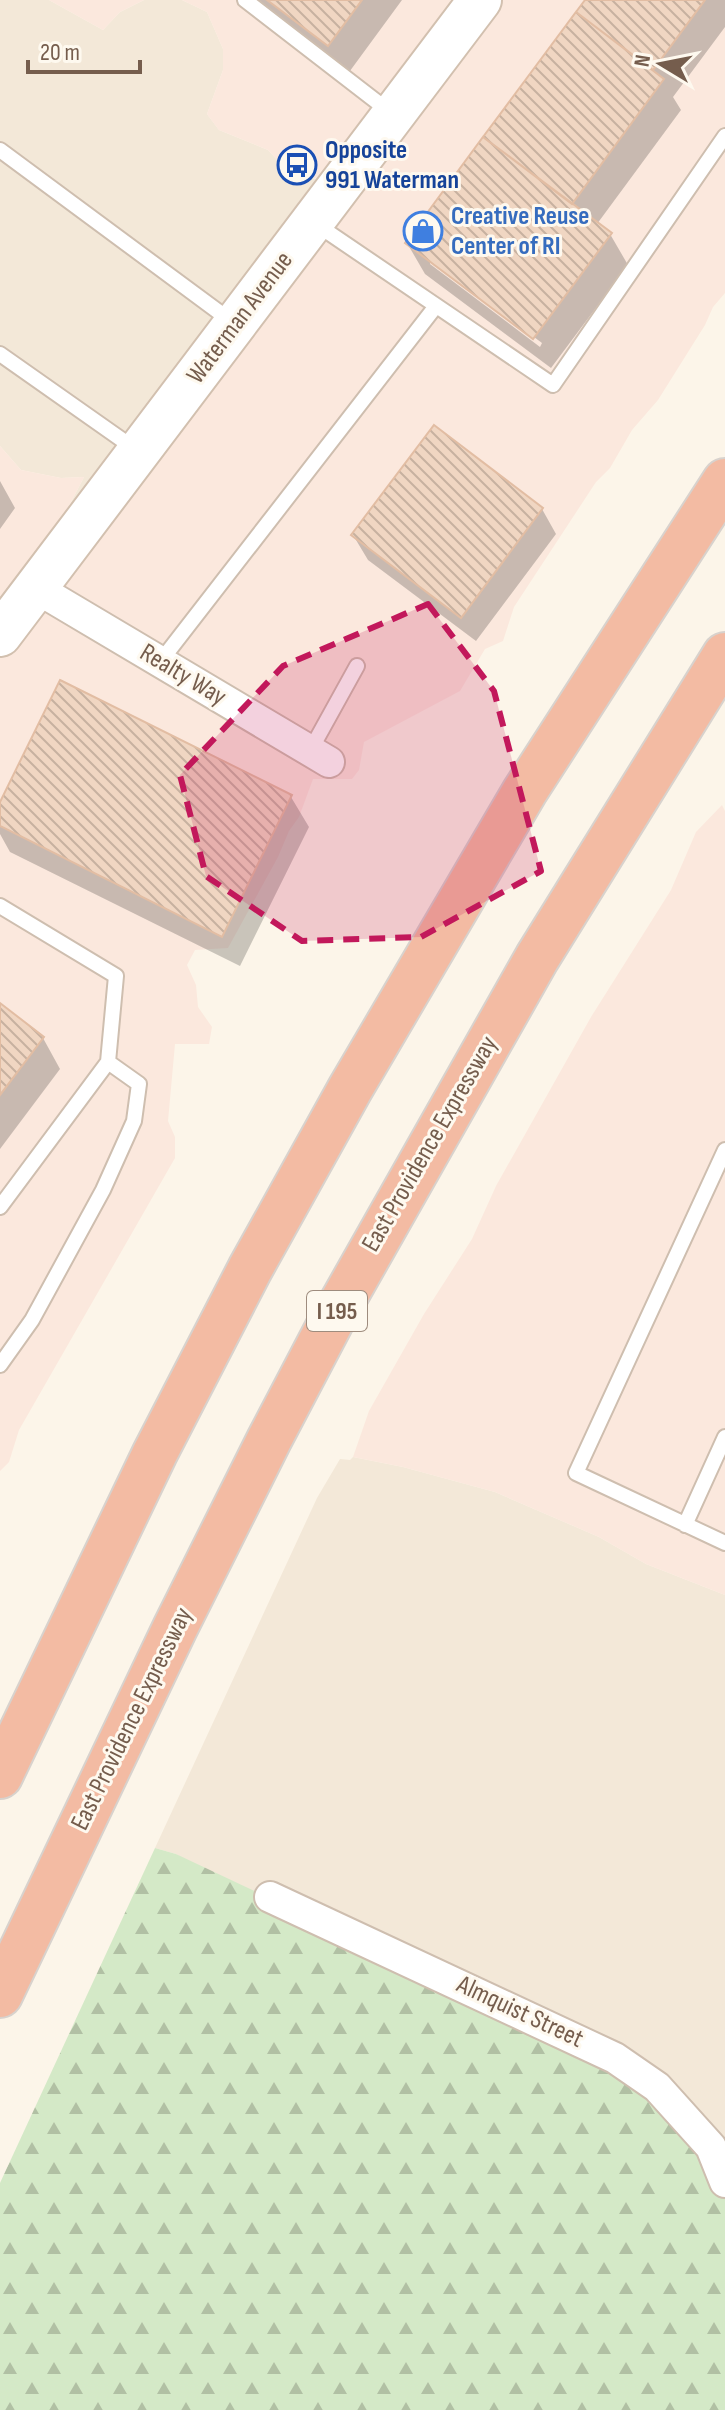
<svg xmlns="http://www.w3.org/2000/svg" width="725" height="2410" viewBox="0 0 725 2410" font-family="'Sofia Sans Condensed',sans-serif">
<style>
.residential{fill:#f3e8d8}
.commercial{fill:#fbe8dd}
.forest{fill:url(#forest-firs)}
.shadow{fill:#0003;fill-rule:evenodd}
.building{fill:url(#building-back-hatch);stroke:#e2bda3;stroke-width:2}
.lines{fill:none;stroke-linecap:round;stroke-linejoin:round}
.lane-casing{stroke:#cebeaf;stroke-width:18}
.street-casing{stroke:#cebeaf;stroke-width:34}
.secondary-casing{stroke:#d2c0af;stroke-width:46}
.highway-casing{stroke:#d8d2cd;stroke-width:48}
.lane{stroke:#fff;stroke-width:14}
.street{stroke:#fff;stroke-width:30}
.secondary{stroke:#fff;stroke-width:42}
.highway{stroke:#f3bba3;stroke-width:44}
.marked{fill:#c2185b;fill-opacity:0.2;stroke:#c2185b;stroke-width:6;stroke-dasharray:16 10;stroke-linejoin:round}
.labels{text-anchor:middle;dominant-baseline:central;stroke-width:6;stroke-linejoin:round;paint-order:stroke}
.shield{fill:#fef9ef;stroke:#9e8c7e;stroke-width:2}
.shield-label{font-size:24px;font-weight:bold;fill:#755d4d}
.transit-label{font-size:26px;font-weight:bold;fill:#164399;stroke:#fef9ef;text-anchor:start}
.shop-label{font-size:26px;font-weight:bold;fill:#366cbe;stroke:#fef9ef;text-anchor:start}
.street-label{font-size:26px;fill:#755d4d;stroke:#fef9ef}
</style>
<defs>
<pattern id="forest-firs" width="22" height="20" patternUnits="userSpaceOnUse" patternTransform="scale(2)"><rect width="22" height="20" fill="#d4e9c7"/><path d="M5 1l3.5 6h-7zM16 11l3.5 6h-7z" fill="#b1c0a4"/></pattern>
<pattern id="building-back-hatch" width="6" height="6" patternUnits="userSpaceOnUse" patternTransform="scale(2)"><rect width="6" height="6" fill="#f0d6c2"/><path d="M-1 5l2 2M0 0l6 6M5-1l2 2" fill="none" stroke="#c7b1a0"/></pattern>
</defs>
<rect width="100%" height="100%" fill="#fcf5e9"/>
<path class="residential" d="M 0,0 L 49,0 L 103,30 L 120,12 L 144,0 L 182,0 L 207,12 L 223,49 L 223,70 L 207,114 L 219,130 L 268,150 L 291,175 L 347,184 L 51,541 L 84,477 L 61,478 L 21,470 L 0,446 Z
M 353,1457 L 403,1467 L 495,1492 L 599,1537 L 646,1564 L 725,1595 L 725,2191 L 176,1854 L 155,1848 L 317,1498 L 340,1459 L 350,1460 Z"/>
<path class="commercial" d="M 49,0 L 144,0 L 120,12 L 103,30 Z
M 182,0 L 725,0 L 725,293 L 713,307 L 705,325 L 658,400 L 632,430 L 610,468 L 596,482 L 514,607 L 503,641 L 485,649 L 460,691 L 364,742 L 359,770 L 352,779 L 313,779 L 299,817 L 289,831 L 278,857 L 228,948 L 195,950 L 187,965 L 196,985 L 198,1007 L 212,1027 L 209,1044 L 175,1044 L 168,1121 L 175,1137 L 175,1158 L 19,1430 L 9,1462 L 0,1471 L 0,446 L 21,470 L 61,478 L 84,477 L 51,541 L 346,183 L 291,175 L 268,150 L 219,130 L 207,114 L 223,70 L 223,49 L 207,12 Z
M 722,805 L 725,811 L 725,1595 L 646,1564 L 599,1537 L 495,1492 L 403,1467 L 353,1457 L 369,1411 L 424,1314 L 472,1239 L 496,1186 L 591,1017 L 671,890 L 696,832 Z"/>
<path class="forest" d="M 155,1848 L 176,1854 L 609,2058 L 648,2083 L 725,2191 L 725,2410 L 0,2410 L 0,2183 Z"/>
<path class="shadow" d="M 257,0 L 402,0 L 347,75 L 266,15 Z
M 589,0 L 725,0 L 725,27 L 673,97 L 681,110 L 597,224 L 610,234 L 628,265 L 551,368 L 425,274 L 407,243 ZM 430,259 L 542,343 L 540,347 L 430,264 Z
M 0,481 L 15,508 L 0,529 Z
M 542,509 L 556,534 L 476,641 L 368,560 L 353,535 Z
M 291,797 L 309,827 L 240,966 L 10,852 L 0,834 L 0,806 Z
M 0,1006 L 43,1038 L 60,1069 L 0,1149 Z"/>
<path class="building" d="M 267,0 L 362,0 L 328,46 Z
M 585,0 L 705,0 L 653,70 L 576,12 Z
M 576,12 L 664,79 L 572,204 L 483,137 Z
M 483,137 L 612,233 L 533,339 L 405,243 Z
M 434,425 L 543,508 L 461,618 L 351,535 Z
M 60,680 L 292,795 L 222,937 L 0,826 L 0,802 Z
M 0,1003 L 44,1037 L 0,1095 Z"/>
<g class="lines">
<defs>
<path id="lane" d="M 245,0 L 390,112
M 0,150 L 231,321
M 316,224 L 553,385 L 725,136
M 0,354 L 135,449
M 160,662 L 436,306
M 310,751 L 357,666
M 0,906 L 116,976 L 108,1062 L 0,1207
M 725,1150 L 576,1473 L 725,1543
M 0,1365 L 32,1320 L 103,1190 L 134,1121 L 139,1084 L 108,1062
M 685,1525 L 725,1437"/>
<path id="street" d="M 36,588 L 329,762
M 270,1897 L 615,2058 L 657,2087 L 711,2147 L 725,2182"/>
<path id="secondary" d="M 0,635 L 480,0"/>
<path id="highway" d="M 0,1776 L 155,1453 L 250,1269 L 350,1089 L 525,791 L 725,481
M 0,1995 L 175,1628 L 269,1440 L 333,1318 L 537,958 L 725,655"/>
</defs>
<use href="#lane" class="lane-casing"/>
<use href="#street" class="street-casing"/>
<use href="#secondary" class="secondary-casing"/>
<use href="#highway" class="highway-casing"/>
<use href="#lane" class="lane"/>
<use href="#street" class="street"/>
<use href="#secondary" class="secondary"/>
<use href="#highway" class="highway"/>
</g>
<path class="marked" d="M 428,604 L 494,691 L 541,871 L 421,937 L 302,941 L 206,876 L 180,775 L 283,666 Z"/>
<defs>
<symbol id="bus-ring" viewBox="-11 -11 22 22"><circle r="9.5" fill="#fef9ef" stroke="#1a4fb4" stroke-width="1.5"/><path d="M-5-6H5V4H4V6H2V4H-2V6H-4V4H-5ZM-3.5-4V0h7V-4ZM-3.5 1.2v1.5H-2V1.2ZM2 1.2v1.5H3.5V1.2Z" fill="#1a4fb4"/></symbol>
<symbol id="shop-ring" viewBox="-11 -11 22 22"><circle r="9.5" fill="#fef9ef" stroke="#3f7fe0" stroke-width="1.5"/><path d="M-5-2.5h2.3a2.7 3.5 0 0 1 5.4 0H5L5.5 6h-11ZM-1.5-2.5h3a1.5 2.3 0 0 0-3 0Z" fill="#3f7fe0"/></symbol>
</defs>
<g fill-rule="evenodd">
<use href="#bus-ring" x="275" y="143" width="44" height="44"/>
<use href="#shop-ring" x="401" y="209" width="44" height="44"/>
</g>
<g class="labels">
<rect class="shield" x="307" y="1291" width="60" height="40" rx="6"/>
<g class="shield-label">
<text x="337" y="1311">I 195</text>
</g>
<g class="transit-label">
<text x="325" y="150">Opposite<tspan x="325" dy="30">991 Waterman</tspan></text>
</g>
<g class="shop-label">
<text x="451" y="216">Creative Reuse<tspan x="451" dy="30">Center of RI</tspan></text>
</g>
<g class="street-label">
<text transform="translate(240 318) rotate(-53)">Waterman Avenue</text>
<text transform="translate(183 675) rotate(31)">Realty Way</text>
<text transform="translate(430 1144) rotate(-60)">East Providence Expressway</text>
<text transform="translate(132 1719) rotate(-64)">East Providence Expressway</text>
<text transform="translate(520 2012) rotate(25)">Almquist Street</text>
</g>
</g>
<g transform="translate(661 64) rotate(280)" stroke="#fef9ef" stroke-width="6" paint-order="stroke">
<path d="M0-6L14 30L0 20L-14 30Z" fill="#755d4d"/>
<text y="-12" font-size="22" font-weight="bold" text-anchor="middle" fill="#755d4d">N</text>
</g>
<path d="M28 60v12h112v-12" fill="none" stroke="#755d4d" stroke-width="4"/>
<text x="40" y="60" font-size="24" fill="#755d4d" stroke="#fef9ef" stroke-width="6" paint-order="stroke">20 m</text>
</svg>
